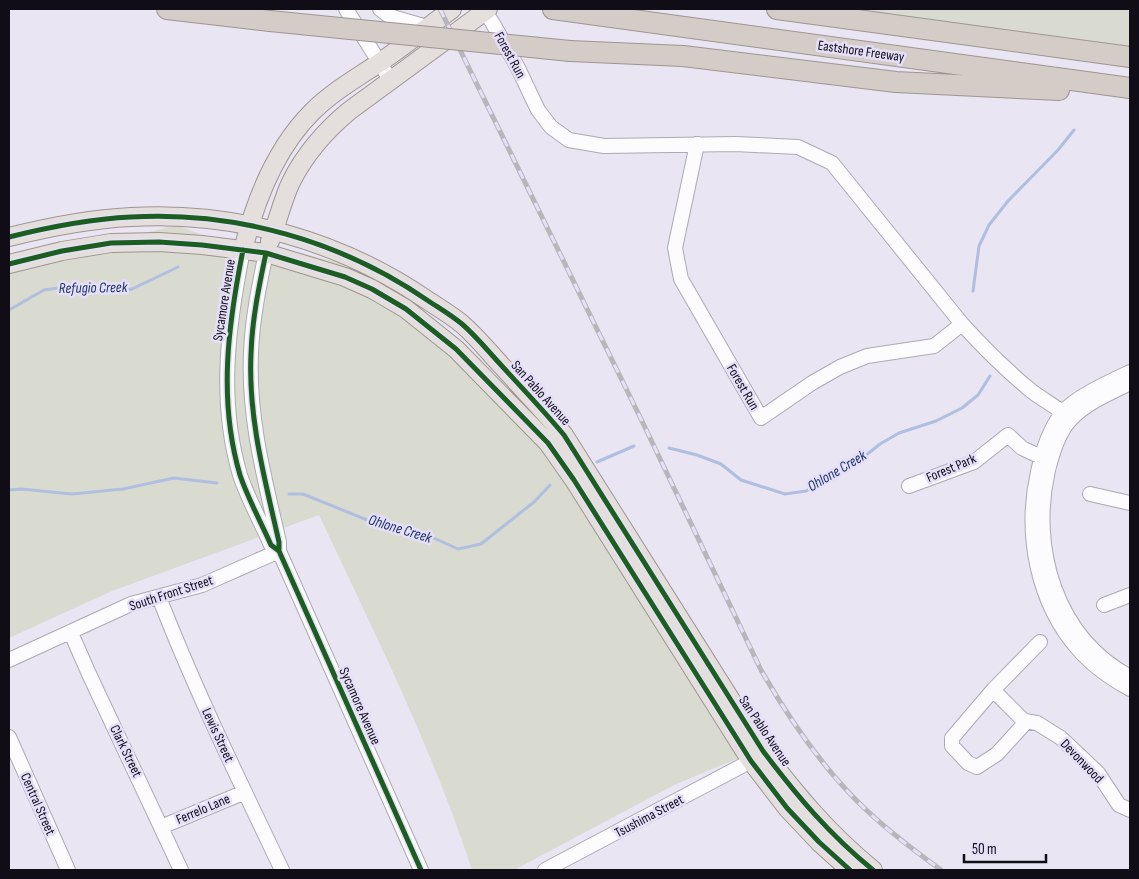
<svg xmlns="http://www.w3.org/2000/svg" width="1139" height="879" viewBox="0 0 1139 879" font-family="'Sofia Sans Condensed',sans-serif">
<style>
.green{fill:#d9dbd1}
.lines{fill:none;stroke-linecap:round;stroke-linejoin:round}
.stream{stroke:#b0bedf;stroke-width:3}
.minor-casing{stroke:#acaab4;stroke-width:16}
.major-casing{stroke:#9e9593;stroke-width:20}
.highway-casing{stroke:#9e9593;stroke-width:22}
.minor{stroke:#fcfbfd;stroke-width:14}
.major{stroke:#e4dfdc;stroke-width:18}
.highway{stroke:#d4ccc7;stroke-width:20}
.rail-casing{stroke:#b8b6ba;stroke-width:5}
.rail{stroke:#e6dff9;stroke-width:3;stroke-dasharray:9;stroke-linecap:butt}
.highway-bridge-casing{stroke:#9e9593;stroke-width:22;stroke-linecap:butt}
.highway-bridge{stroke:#d4ccc7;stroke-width:20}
.cycleway-casing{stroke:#e6dff9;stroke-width:8}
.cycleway{stroke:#1b5e20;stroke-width:5}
.labels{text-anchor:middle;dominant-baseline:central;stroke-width:5;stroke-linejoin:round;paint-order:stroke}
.street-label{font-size:14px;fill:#100d16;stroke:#e6dff9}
.water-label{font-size:15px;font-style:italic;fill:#1b3567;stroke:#e6dff9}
</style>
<rect width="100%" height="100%" fill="#e9e5f3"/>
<path class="green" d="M 777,9 L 1130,9 L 1130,57 Z
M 176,225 L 243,250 L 266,253 L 277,247 L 341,263 L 473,353 L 567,456 L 746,755 L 674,785 L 514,870 L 472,870 C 432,747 374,632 319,515 L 112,591 L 9,638 L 9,269 Z"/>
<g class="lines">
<path class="stream" d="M 973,291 L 979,246 L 989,225 L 1008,201 L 1058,150 L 1074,130
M 9,310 L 44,290 L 65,287 L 119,291 L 132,289 L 178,267
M 669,448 L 697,455 L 721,464 L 741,480 L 785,494 L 806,491 L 860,460 L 880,444 L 899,433 L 936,421 L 962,408 L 978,395 L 990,376
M 597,462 L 634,446
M 9,490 L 21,489 L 72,494 L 123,489 L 174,478 L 217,483
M 289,494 L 303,494 L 382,526 L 425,534 L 458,549 L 481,544 L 534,502 L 550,485"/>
<defs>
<path id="minor" d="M 346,9 L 391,81
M 380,9 L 389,16 L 427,27
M 483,9 L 492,22 L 518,68 L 538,110 L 551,127 L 569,140 L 604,146 L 735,144 L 798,147 L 832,163 L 962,324
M 697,144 L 675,248 L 681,279 L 761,418 L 812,383 L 840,367 L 867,356 L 934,346 L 962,324 C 983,347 1005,369 1029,389 C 1042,400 1058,407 1071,419
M 243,250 C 228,325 218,400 240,475 C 248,499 261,522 271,545 L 279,551 L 421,870
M 266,253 C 259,286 252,320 251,354 C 248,418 265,480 279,542 L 279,551
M 1130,372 C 1111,381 1075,397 1062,413 C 1050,429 1042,452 1038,472 C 1024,533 1037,603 1079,650 C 1093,666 1112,679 1130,689
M 1130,383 C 1110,393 1088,402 1072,418 C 1059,430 1052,454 1048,470 C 1030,549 1056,637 1130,677
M 909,486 L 974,462 L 1008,435 L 1022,448 L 1041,457
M 1090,494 L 1130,503
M 159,597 C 195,690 239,780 282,870
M 1104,605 L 1130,595
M 71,633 L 89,674 L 181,870
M 9,660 L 131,604 L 202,585 L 279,551
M 993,690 L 1024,721 L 1037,723 L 1061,738 L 1098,773 L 1119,805 L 1130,810
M 1027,721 L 997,754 L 977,767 L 968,763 L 952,746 L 952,738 L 993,690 L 1040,642
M 9,737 L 68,870
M 161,827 L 245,792
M 545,870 L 751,761"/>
<path id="major" d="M 9,237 C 49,227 90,219 131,217 C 236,211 341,241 427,300 C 439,308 451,315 462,324 C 476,336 488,351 501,365 C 522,388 544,411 564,435 L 763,751 C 797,796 829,834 873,870
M 270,241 C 278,221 282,201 291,182 C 305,154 325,131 349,111 L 488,9
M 243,250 C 255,201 275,149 312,112 C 331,93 356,78 379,63 C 404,46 428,27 452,9
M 9,264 L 62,251 L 111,243 L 159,242 L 202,245 L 266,253 L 345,277 L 372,289 L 406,309 L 456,349 L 548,443 L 574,480 L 751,761 L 787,808 L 819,842 L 850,870"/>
<path id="highway" d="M 167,9 L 270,21
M 553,9 L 1130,88
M 777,9 L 1130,57
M 570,51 L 683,56 L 896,82 L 1059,90"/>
</defs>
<use href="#minor" class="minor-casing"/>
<use href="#major" class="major-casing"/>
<use href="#highway" class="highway-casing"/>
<use href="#minor" class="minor"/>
<use href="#major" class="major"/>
<use href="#highway" class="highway"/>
<defs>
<path id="rail" d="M 440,9 L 641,419 L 761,670 C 788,717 820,764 858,802 C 884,828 912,849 941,870"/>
</defs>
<use href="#rail" class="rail-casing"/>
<use href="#rail" class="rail"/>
<defs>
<path id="highway-bridge" d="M 270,21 L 570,51"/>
</defs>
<use href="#highway-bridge" class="highway-bridge-casing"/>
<use href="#highway-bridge" class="highway-bridge"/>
<defs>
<path id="cycleway" d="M 9,237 C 49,227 90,219 131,217 C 236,211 341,241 427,300 C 439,308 451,315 462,324 C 476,336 488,351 501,365 C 522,388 544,411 564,435 L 763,751 C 797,796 829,834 873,870
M 243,250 C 228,325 218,400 240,475 C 248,499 261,522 271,545 L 279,551 L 421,870
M 266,253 C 259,286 252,320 251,354 C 248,418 265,480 279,542 L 279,551
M 9,264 L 62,251 L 111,243 L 159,242 L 202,245 L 266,253 L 345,277 L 372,289 L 406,309 L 456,349 L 548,443 L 574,480 L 751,761 L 787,808 L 819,842 L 850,870"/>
</defs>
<use href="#cycleway" class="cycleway-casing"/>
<use href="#cycleway" class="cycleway"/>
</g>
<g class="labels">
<g class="street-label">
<text transform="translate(861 51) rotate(8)">Eastshore Freeway</text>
<text transform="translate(510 55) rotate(61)">Forest Run</text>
<text transform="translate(224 300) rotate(-81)">Sycamore Avenue</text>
<text transform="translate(743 387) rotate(60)">Forest Run</text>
<text transform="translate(541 393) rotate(48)">San Pablo Avenue</text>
<text transform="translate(951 468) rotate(-23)">Forest Park</text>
<text transform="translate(171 593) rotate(-18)">South Front Street</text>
<text transform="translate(360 706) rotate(66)">Sycamore Avenue</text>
<text transform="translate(765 731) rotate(56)">San Pablo Avenue</text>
<text transform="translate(218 735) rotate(65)">Lewis Street</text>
<text transform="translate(126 751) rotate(64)">Clark Street</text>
<text transform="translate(1082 761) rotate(46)">Devonwood</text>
<text transform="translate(38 804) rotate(66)">Central Street</text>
<text transform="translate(203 809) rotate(-23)">Ferrelo Lane</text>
<text transform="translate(649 816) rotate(-28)">Tsushima Street</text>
</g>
<g class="water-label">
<text transform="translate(93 288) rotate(-1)">Refugio Creek</text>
<text transform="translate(837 471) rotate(-31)">Ohlone Creek</text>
<text transform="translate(400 529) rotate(17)">Ohlone Creek</text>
</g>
</g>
<rect width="1139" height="879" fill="none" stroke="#100d16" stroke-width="20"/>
<path d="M964 854v8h82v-8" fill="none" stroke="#100d16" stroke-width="2.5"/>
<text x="972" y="854" font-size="15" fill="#100d16" stroke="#e6dff9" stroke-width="4" paint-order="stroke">50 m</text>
</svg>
